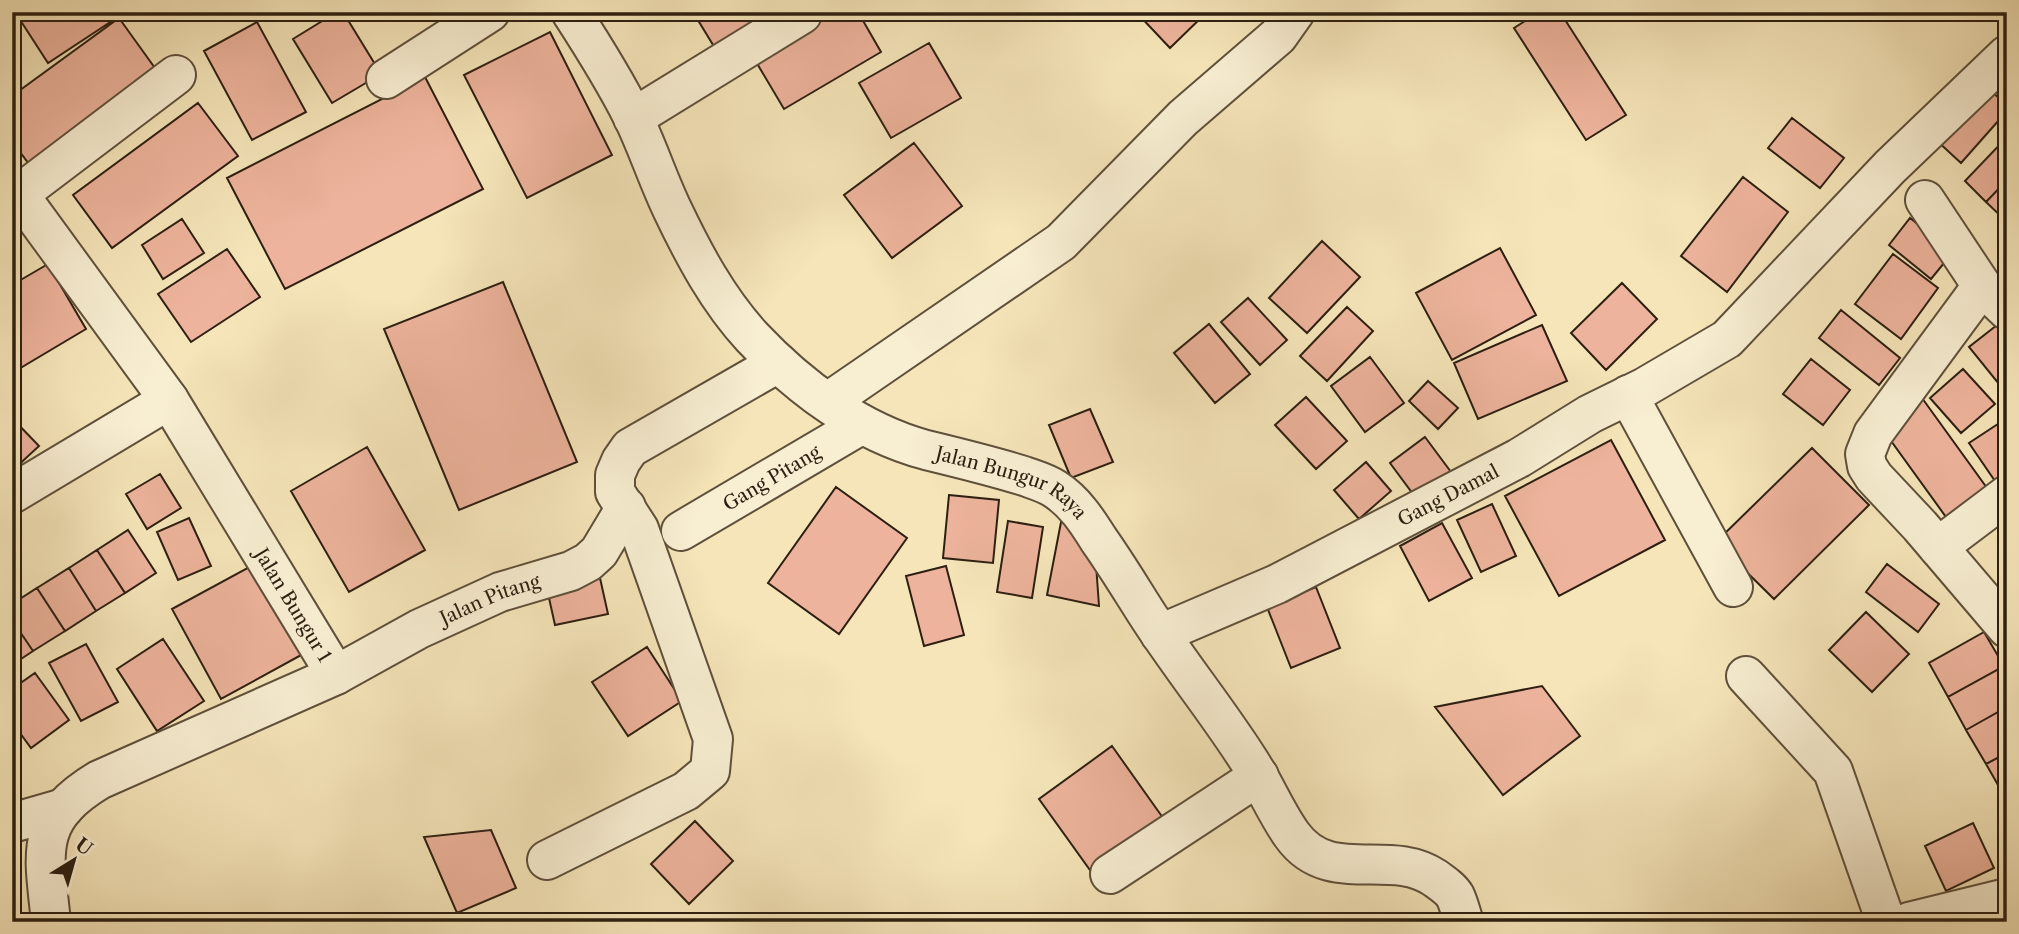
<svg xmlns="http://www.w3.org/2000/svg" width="2019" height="934" viewBox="0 0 2019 934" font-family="'Libre Caslon Text',serif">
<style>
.building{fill:#edb39c;stroke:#2d1f11;stroke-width:2}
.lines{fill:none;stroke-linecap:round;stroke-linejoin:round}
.minor-casing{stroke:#5f503b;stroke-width:42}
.minor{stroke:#f8eed2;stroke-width:38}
.labels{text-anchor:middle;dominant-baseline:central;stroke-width:5;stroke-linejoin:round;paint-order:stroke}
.street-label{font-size:19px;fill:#2d1f11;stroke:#f8eed2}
</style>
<rect width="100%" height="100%" fill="#f5e5b9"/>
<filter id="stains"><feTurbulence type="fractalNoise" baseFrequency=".00286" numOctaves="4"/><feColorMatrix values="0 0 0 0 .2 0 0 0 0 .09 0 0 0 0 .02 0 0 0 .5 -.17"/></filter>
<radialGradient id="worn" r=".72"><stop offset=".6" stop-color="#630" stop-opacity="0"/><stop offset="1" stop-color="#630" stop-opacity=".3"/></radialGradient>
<path class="building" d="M 15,12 L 119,12 L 121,15 L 48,63 Z
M 337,12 L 343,12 L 381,74 L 332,103 L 293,39 Z
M 693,12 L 785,12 L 718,53 Z
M 826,12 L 858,12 L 881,52 L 784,109 L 752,55 Z
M 1136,12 L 1207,12 L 1170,48 Z
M 1539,12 L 1560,12 L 1626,115 L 1586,140 L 1514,28 Z
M 119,18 L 165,82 L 37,175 L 12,141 L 12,96 Z
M 257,22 L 306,112 L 252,140 L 204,51 Z
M 550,32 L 612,155 L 527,198 L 464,75 Z
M 929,43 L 961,98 L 891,138 L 859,83 Z
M 425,77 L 483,189 L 285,289 L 227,178 Z
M 1984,85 L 2007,105 L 2007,111 L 1961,163 L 1936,140 Z
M 198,103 L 238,156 L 112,248 L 73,195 Z
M 1792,118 L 1844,158 L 1820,188 L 1768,148 Z
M 2007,137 L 2007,180 L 1986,202 L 1965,181 Z
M 914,143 L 962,206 L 892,258 L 844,195 Z
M 1743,177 L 1788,212 L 1727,292 L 1681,256 Z
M 2007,180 L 2007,222 L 1986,202 Z
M 1910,218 L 1953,252 L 1931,279 L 1889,245 Z
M 182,219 L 204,253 L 163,279 L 142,245 Z
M 1322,241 L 1360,277 L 1307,333 L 1269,298 Z
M 1500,248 L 1536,315 L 1452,360 L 1416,293 Z
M 227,249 L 260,297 L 191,342 L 158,294 Z
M 1893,254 L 1938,288 L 1901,339 L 1855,304 Z
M 48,264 L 86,329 L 12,373 L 12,285 Z
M 503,282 L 577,462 L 459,510 L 384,329 Z
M 1622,283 L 1657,319 L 1606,370 L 1571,333 Z
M 1248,298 L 1287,340 L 1260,365 L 1221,322 Z
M 1347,307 L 1373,331 L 1327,381 L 1300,356 Z
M 1841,310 L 1900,358 L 1879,385 L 1819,338 Z
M 2006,318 L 2007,319 L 2007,394 L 1969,347 Z
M 1209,324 L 1250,374 L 1215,403 L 1174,353 Z
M 1542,325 L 1567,381 L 1478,419 L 1454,363 Z
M 1370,357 L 1404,403 L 1365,432 L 1331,386 Z
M 1811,359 L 1850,390 L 1823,425 L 1783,394 Z
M 1963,369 L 1995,404 L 1961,433 L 1930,398 Z
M 1428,381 L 1458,408 L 1438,429 L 1409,401 Z
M 1306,397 L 1347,441 L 1316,469 L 1275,425 Z
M 1922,398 L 1987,488 L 1946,517 L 1881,427 Z
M 1090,409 L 1113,462 L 1071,478 L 1049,425 Z
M 12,418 L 39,446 L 12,471 Z
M 2007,418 L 2007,478 L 1997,484 L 1969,443 Z
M 1425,437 L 1451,472 L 1416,498 L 1390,463 Z
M 1611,440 L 1665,540 L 1559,596 L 1505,496 Z
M 367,447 L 425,550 L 349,592 L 291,491 Z
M 1812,448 L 1869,505 L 1774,599 L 1716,542 Z
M 1366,462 L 1391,491 L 1359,519 L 1334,490 Z
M 160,474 L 181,508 L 147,529 L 126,494 Z
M 836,487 L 907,538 L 839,634 L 768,583 Z
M 949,495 L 999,500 L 993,563 L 943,558 Z
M 1492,504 L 1516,556 L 1481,572 L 1457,520 Z
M 1062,517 L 1096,564 L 1099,606 L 1047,595 Z
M 189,518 L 211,566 L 178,580 L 157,532 Z
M 1008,521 L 1043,527 L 1032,598 L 997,592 Z
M 1442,523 L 1472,578 L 1429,601 L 1400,546 Z
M 128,530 L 156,573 L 125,593 L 97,550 Z
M 97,550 L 125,593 L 96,611 L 69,568 Z
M 1887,564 L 1939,604 L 1918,632 L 1866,592 Z
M 253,565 L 303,654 L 221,699 L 172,609 Z
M 946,566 L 964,635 L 924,646 L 906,576 Z
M 69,568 L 96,611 L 65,631 L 37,588 Z
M 600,578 L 608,614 L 555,625 L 547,589 Z
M 1316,587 L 1340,648 L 1291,668 L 1267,607 Z
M 37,588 L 65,631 L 33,651 L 12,620 L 12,604 Z
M 1866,612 L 1909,654 L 1872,692 L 1829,650 Z
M 12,620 L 33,651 L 12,665 Z
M 1984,632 L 2004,666 L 1948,697 L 1929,663 Z
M 163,639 L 204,701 L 157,731 L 117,669 Z
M 86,644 L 118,702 L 81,721 L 49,663 Z
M 647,647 L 682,701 L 628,736 L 592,682 Z
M 2004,666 L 2007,671 L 2007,707 L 1966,730 L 1948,697 Z
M 35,673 L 69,720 L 31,748 L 12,722 L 12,689 Z
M 1542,686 L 1580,736 L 1503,795 L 1435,707 Z
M 2007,707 L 2007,753 L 1986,764 L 1966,730 Z
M 1112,746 L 1168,825 L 1095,877 L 1039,799 Z
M 2007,753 L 2007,798 L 2006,799 L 1986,764 Z
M 695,821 L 733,861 L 689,904 L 651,864 Z
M 1973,823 L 1994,868 L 1946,891 L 1925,846 Z
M 491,830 L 516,888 L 457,913 L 424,837 Z"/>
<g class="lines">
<defs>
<g id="minor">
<path id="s1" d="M 571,12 C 593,46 615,81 633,117 C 648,148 658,180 673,211 C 694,255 718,300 752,337 C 799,387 859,432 926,450 C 959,458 992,466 1024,476 C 1035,480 1046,483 1055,489 C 1075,502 1087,521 1099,540 C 1116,564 1131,589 1147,614 C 1179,664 1216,709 1248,759 C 1264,783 1276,813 1292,835 C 1329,887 1390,847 1435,878 C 1442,883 1451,889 1455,896 C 1459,904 1461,914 1464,922"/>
<path d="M 386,79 L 490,12"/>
<path d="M 633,118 L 802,14"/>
<path id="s2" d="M 12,185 L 169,400 L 336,675"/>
<path d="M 19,194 L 176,75"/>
<path d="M 1925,200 L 1982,286 L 2007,310"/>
<path d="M 1982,286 L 1873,434 L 1865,454 L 1867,466 L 1874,477 L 1920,526 L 2007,628"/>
<path d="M 1628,395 L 1733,587"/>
<path d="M 828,402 L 1061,242 L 1183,118 L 1278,36 L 1295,12"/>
<path d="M 12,494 L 169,400"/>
<path id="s3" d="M 681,531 L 861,425"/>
<path d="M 1938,547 L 2007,495"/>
<path id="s4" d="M 1160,634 L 1277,584 L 1519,458 L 1590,414 L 1645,387 L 1727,339 L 1890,167 L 2007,55"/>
<path d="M 1746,676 L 1833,771 L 1886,922"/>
<path d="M 12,823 L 64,808"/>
<path d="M 547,860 L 686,791 L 710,771 L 713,739 L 639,529 L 615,492 L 615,475 L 621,461 L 630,448 L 778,363"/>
<path d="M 1110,874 L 1259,776"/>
<path id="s5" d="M 51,922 C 44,853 33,820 99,780 L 336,675 L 419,629 L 500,592 L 571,571 L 588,562 L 599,552 L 626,507"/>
<path d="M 1909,922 L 2007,898"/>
</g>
</defs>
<use href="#minor" class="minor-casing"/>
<use href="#minor" class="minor"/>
</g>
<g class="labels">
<g class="street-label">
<text stroke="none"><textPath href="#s3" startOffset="105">Gang Pitang</textPath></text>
<text stroke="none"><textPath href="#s1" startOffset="676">Jalan Bungur Raya</textPath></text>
<text stroke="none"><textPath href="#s4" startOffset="320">Gang Damal</textPath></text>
<text stroke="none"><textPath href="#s5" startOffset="595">Jalan Pitang</textPath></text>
<text stroke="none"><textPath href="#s2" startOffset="506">Jalan Bungur 1</textPath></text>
</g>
</g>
<rect width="2019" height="934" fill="none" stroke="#f5e5b9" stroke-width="42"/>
<rect x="14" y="14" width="1991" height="906" fill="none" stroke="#2d1f11" stroke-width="3.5"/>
<rect x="21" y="21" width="1977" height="892" fill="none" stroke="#2d1f11" stroke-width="2"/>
<g transform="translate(74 860) rotate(37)" stroke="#f8eed2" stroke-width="5" paint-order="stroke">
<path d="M0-5L12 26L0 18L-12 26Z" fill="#2d1f11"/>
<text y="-10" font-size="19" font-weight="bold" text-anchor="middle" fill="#2d1f11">U</text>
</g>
<rect width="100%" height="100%" filter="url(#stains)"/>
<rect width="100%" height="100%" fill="url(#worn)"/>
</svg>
